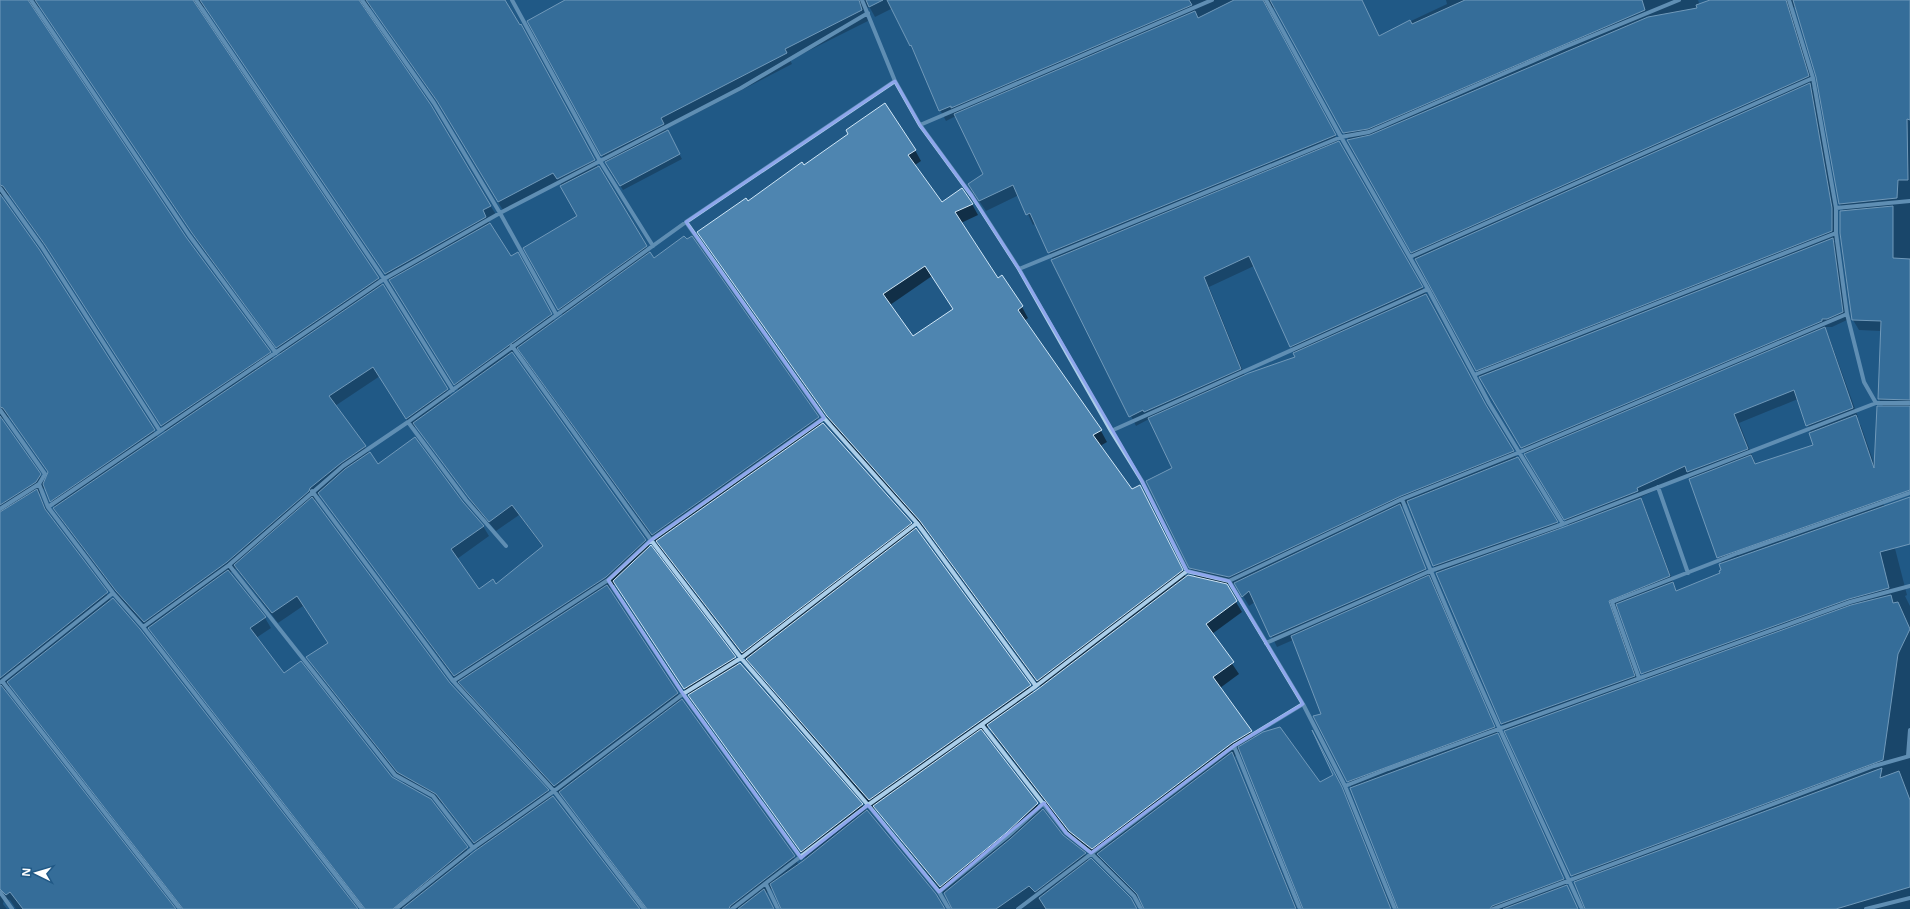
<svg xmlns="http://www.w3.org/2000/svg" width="1910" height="909" viewBox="0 0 1910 909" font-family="'Open Sans',sans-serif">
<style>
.shadow{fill:#0007;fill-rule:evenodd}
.building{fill:#4e85b0;stroke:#cfe6f7;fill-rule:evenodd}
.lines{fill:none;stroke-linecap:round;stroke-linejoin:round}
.minor{stroke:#abcee9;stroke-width:4}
.marked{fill:none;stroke:#8ea6ec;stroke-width:3;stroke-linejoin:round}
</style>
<rect width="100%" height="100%" fill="#215986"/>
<path class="shadow" d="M 0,0 L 504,0 L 527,36 L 599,169 L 654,260 L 691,237 L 822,425 L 916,529 L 1034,693 L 1041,688 L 927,532 L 834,427 L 705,243 L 748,202 L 804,166 L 915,150 L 921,161 L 915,165 L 942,203 L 972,204 L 978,215 L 961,223 L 998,279 L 1001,277 L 1022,307 L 1028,318 L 1024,321 L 1101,431 L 1107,442 L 1100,446 L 1131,490 L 1146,497 L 1186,577 L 1196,578 L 1190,567 L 1173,468 L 1149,419 L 1136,426 L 1035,224 L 1033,225 L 1019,195 L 986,211 L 975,195 L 969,185 L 984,174 L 956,116 L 946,121 L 940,110 L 911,46 L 916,44 L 893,8 L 875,17 L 870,8 L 867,7 L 864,11 L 868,21 L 790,60 L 792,64 L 666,129 L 682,159 L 623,190 L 602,156 L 529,21 L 567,0 L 1362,0 L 1379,36 L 1447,4 L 1446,0 L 1698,0 L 1718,54 L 1741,0 L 1910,0 L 1910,489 L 1882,498 L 1907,595 L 1905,596 L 1910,606 L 1910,909 L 1586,909 L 1576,883 L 1502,724 L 1437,573 L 1408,503 L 1401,507 L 1405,515 L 1403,515 L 1427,574 L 1429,573 L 1500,739 L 1578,909 L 1399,909 L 1293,640 L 1277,647 L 1255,602 L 1249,606 L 1236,584 L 1225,584 L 1242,612 L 1212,634 L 1239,674 L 1220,688 L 1255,738 L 1319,784 L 1334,775 L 1325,756 L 1347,799 L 1392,909 L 1304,909 L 1241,752 L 1234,757 L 1297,909 L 1145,909 L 1143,903 L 1104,864 L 1100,858 L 1098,860 L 1076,842 L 994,736 L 989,727 L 982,732 L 1042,811 L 1063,836 L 1085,854 L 1089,861 L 1136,909 L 953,909 L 945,895 L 875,808 L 874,809 L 747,661 L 660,548 L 526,361 L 519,348 L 512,353 L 650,547 L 739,665 L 862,805 L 944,909 L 782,909 L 773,888 L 766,893 L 774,909 L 647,909 L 561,794 L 560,795 L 460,686 L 320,494 L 314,501 L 449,684 L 548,791 L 638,909 L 365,909 L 151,631 L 150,631 L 122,601 L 60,518 L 45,487 L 39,494 L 49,515 L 111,600 L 356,909 L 183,909 L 10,685 L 4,692 L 174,909 L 16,909 L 10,900 L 4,899 L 3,904 L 7,909 L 0,909 ZM 37,7 L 41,8 L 199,244 L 281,354 L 274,359 L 185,238 L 33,10 ZM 202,7 L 206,8 L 392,284 L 459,391 L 451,396 L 378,279 L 198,12 ZM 366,7 L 372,8 L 444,112 L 504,212 L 560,183 L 578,216 L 525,248 L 563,316 L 555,322 L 517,253 L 511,257 L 488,221 L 497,216 L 365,12 ZM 1271,7 L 1276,9 L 1480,377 L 1569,526 L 1561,530 L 1488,410 L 1428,297 L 1341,146 L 1268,13 ZM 1795,7 L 1817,77 L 1840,204 L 1844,212 L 1853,320 L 1859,330 L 1882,331 L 1879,399 L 1884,408 L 1875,466 L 1861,426 L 1856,418 L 1858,417 L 1829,337 L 1825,330 L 1826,327 L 1832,327 L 1847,320 L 1838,247 L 1834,241 L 1837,240 L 1837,218 L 1815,93 L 1812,88 L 1814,87 L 1792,8 ZM 6,195 L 10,196 L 52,256 L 166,433 L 158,438 L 38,250 L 2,199 L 2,197 ZM 1254,266 L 1296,357 L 1245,376 L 1209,287 ZM 932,276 L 954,310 L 913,338 L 890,305 ZM 380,376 L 412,428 L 416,426 L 476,508 L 496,531 L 519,515 L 543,547 L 496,586 L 478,590 L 457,559 L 489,536 L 483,526 L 462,503 L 378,465 L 335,406 ZM 1798,399 L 1811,433 L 1814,445 L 1756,465 L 1739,423 ZM 7,417 L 10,418 L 49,474 L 45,483 L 3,421 L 2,419 ZM 1689,475 L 1718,557 L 1722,564 L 1722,570 L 1721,574 L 1677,592 L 1641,497 ZM 236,568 L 278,623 L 303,606 L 329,643 L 308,658 L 314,668 L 404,783 L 443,804 L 478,850 L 471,855 L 430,799 L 392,778 L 283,674 L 256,638 L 271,628 L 265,618 L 230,573 ZM 615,584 L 691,699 L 806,859 L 799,865 L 682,701 L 609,589 ZM 1619,609 L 1646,680 L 1639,683 L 1614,612 Z"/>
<path class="building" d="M 0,0 L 28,0 L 186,237 L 271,352 L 161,426 L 45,245 L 3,186 L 0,185 Z
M 35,0 L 193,0 L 379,278 L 276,348 L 192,233 Z
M 200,0 L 359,0 L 431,105 L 491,206 L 483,210 L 486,217 L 385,274 Z
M 366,0 L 505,0 L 520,25 L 521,24 L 595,160 L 557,179 L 553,173 L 498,202 L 437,101 Z
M 565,0 L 859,0 L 862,10 L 785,49 L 787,53 L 661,118 L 664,124 L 601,156 L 527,21 Z
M 866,0 L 883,0 L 869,7 Z
M 887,0 L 1189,0 L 1192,5 L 951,108 L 951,106 L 939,111 L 911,45 L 910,46 Z
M 1234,0 L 1263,0 L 1336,135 L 1048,253 L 1030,213 L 1026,215 L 1013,185 L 979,201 L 968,184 L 983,174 L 954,114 L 1195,11 L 1198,18 Z
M 1270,0 L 1362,0 L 1379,36 L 1410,20 L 1412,24 L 1465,0 L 1642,0 L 1645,10 L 1368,129 L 1343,133 Z
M 1710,0 L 1786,0 L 1809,76 L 1411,253 L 1347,140 L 1370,135 L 1648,17 L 1697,8 L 1696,5 Z
M 1793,0 L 1910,0 L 1910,120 L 1907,119 L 1908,180 L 1898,180 L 1897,198 L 1839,204 L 1816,77 Z
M 1810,83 L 1832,208 L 1832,231 L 1476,371 L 1415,259 Z
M 885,103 L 916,150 L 908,155 L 942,202 L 962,188 L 973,204 L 955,212 L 998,278 L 1002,275 L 1023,306 L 1018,310 L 1102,430 L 1093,435 L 1132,489 L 1140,485 L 1183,570 L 1037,681 L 920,521 L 827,416 L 697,232 L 746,198 L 748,201 L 802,162 L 804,165 L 848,134 L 846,130 ZM 925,266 L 953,309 L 913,336 L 883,294 Z
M 668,130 L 680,154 L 620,186 L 605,162 Z
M 1339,141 L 1423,287 L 1290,347 L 1249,256 L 1204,277 L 1241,369 L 1144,412 L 1143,410 L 1129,417 L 1051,260 Z
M 599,166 L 647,246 L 558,310 L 523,248 L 577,216 L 560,186 Z
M 0,194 L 39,249 L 155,430 L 50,502 L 43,484 L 48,472 L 3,408 L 0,407 Z
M 1893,206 L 1893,258 L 1910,259 L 1910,400 L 1878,399 L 1881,321 L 1852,320 L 1840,233 L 1840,211 Z
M 490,223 L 511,256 L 518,252 L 552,314 L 454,385 L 389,280 Z
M 684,236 L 687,239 L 692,236 L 819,417 L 652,535 L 517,348 L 650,252 L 654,258 Z
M 1833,238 L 1843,312 L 1827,319 L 1822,319 L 1822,321 L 1521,448 L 1479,377 Z
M 383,284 L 448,389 L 406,419 L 373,367 L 329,396 L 366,446 L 341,463 L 310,488 L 309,491 L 227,562 L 144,622 L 116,591 L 53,508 Z
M 1426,294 L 1486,405 L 1514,451 L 1401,496 L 1229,577 L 1189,568 L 1146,481 L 1172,468 L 1148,418 L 1249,373 L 1295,357 L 1293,353 Z
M 1825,327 L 1853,408 L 1806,426 L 1794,390 L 1734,414 L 1748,449 L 1687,472 L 1685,466 L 1637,488 L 1638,491 L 1564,520 L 1524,454 Z
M 512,352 L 646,540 L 606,577 L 454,676 L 318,493 L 345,469 L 370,452 L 378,464 L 415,437 L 463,502 L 484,526 L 451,549 L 479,589 L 493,579 L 496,584 L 543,546 L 512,505 L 489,522 L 469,498 L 413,423 Z
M 1877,406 L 1910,406 L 1910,490 L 1717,558 L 1689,479 L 1751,455 L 1755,464 L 1813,445 L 1809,433 L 1856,415 L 1874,468 Z
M 0,416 L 41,474 L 36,482 L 0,505 Z
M 823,423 L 912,523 L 742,653 L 656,541 Z
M 1518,457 L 1558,522 L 1433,566 L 1407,501 Z
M 37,489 L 45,509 L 108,592 L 0,678 L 0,512 Z
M 312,497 L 450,683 L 549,790 L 474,843 L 436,794 L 397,772 L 306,657 L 328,643 L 297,596 L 272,613 L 234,565 Z
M 1910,497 L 1910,544 L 1880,552 L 1889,588 L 1849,599 L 1641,674 L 1616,604 L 1673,582 L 1676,591 L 1720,573 L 1719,571 L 1721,570 L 1719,564 Z
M 1641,498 L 1670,576 L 1609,601 L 1635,676 L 1501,724 L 1436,573 L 1564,527 Z
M 1400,504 L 1426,569 L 1270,637 L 1249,591 L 1242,597 L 1234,583 Z
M 916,528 L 1031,685 L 869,800 L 746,659 Z
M 651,545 L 736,657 L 684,689 L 613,581 Z
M 228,570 L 266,617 L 250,628 L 284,673 L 301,661 L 392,777 L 431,799 L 468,847 L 393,909 L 365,909 L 148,628 Z
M 1188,575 L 1227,584 L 1237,601 L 1206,624 L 1234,662 L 1213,677 L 1252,731 L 1232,743 L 1092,849 L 1069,831 L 987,725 L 1038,689 Z
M 1429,575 L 1495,727 L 1347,782 L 1313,716 L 1321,714 L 1291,636 Z
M 607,585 L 678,693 L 554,786 L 458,682 Z
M 1891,595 L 1893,603 L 1898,602 L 1910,629 L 1898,654 L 1883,760 L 1571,876 L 1504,731 L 1851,605 Z
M 113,598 L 140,629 L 358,909 L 183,909 L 7,682 Z
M 740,663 L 863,804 L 801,852 L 688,695 Z
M 0,685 L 1,685 L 176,909 L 23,909 L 10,892 L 6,895 L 0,889 Z
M 682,699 L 795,856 L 730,906 L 729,909 L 647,909 L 559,792 Z
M 1280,727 L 1320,782 L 1333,775 L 1312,730 L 1342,787 L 1391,909 L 1303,909 L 1238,747 L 1263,732 Z
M 981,729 L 1038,803 L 1006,833 L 940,887 L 873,806 Z
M 1498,733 L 1564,879 L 1492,906 L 1490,909 L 1398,909 L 1350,788 Z
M 1232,752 L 1296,909 L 1144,909 L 1137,894 L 1097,854 Z
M 1882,768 L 1880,778 L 1899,771 L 1910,800 L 1910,887 L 1836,909 L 1585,909 L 1574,882 Z
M 553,796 L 640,909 L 402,909 L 475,851 Z
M 1043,809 L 1063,835 L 1086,853 L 1035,892 L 1029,886 L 996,909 L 952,909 L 944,893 L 1010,839 Z
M 867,810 L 936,894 L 945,909 L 781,909 L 770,884 L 803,861 Z
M 1091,858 L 1131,898 L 1137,909 L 1046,909 L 1039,898 Z
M 1567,885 L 1578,909 L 1503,909 Z
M 764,889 L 774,909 L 738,909 Z"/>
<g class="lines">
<path class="minor" d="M 31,0 L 189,235 L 276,353
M 196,0 L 384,279 L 453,390
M 362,0 L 434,103 L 500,213 L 556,314
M 512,0 L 600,161 L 653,246
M 862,0 L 895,81 L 920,125 L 972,196 L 1019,269 L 1111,431 L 1142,481 L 1187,571 L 1229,581 L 1303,704 L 1345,786 L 1395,909
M 1266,0 L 1341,137 L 1428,289 L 1489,403 L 1563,524
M 1789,0 L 1813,78 L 1836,208 L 1836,233 L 1847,314 L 1864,382 L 1876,403
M 920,125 L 1212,0
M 0,188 L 42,247 L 160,431
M 1836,208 L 1910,201
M 686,222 L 824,418 L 917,523 L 1036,686
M 1410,257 L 1813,78
M 1019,269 L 1341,137 L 1369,132 L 1565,47 L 1679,0
M 512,346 L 651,540 L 741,658 L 868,805 L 939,892 L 949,909
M 1474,375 L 1836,233
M 0,410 L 45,474 L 39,484 L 48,507 L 113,593 L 143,627 L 362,909
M 408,422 L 466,500 L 506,546
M 1111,431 L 1428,289
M 1658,487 L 1688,573
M 312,491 L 453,681 L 554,791 L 644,909
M 1402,499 C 1456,638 1520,773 1582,909
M 48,507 L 384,279 L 500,213 L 741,88 L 868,13
M 0,509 L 39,484
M 229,565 L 395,775 L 433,796 L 473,848
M 608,580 L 683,694 L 801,858
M 1229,581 L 1402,499 L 1520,452 L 1847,314
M 143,627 L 229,565 L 343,466 L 408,422 L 686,222 L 895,81
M 1266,643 L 1430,571 L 1563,524 L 1876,403 L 1910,403
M 1639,678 L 1612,602 L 1738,553 L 1910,493
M 2,681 L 180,909
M 453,681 L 608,580 L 651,540 L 824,418
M 1,682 L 113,593
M 982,725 L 1066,833 L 1091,853 L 1134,896 L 1141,909
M 1234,746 L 1300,909
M 1908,756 L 1910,730
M 1345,786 L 1388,769 L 1850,602 L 1910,586
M 766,884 L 778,909
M 0,892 L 12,909
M 939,892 L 1008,836 L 1044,803
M 396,909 L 473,848 L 554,791 L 683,694 L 741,658 L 917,523
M 732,909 L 868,805 L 1036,686 L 1187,571
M 1018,909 L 1234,746 L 1303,704
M 1493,909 L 1874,766 L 1910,756
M 1866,909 L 1910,898"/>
</g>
<path d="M0 0H1910V909H0ZM 895,81 L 920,125 L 972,196 L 1019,269 L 1142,481 L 1187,571 L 1229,581 L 1303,704 L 1234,746 L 1091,853 L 1066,833 L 1044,803 L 939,892 L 868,805 L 801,858 L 683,694 L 608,580 L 651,540 L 824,418 L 686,222 Z" fill="#215986" fill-opacity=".55" fill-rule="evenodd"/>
<path class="marked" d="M 895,81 L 920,125 L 972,196 L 1019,269 L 1142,481 L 1187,571 L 1229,581 L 1303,704 L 1234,746 L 1091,853 L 1066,833 L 1044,803 L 939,892 L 868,805 L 801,858 L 683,694 L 608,580 L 651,540 L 824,418 L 686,222 Z"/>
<g transform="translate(36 873) rotate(275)" stroke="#215986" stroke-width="3" paint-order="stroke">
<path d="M0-3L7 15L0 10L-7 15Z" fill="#ffffff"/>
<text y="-6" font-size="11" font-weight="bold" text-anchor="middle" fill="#ffffff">N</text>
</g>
</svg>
